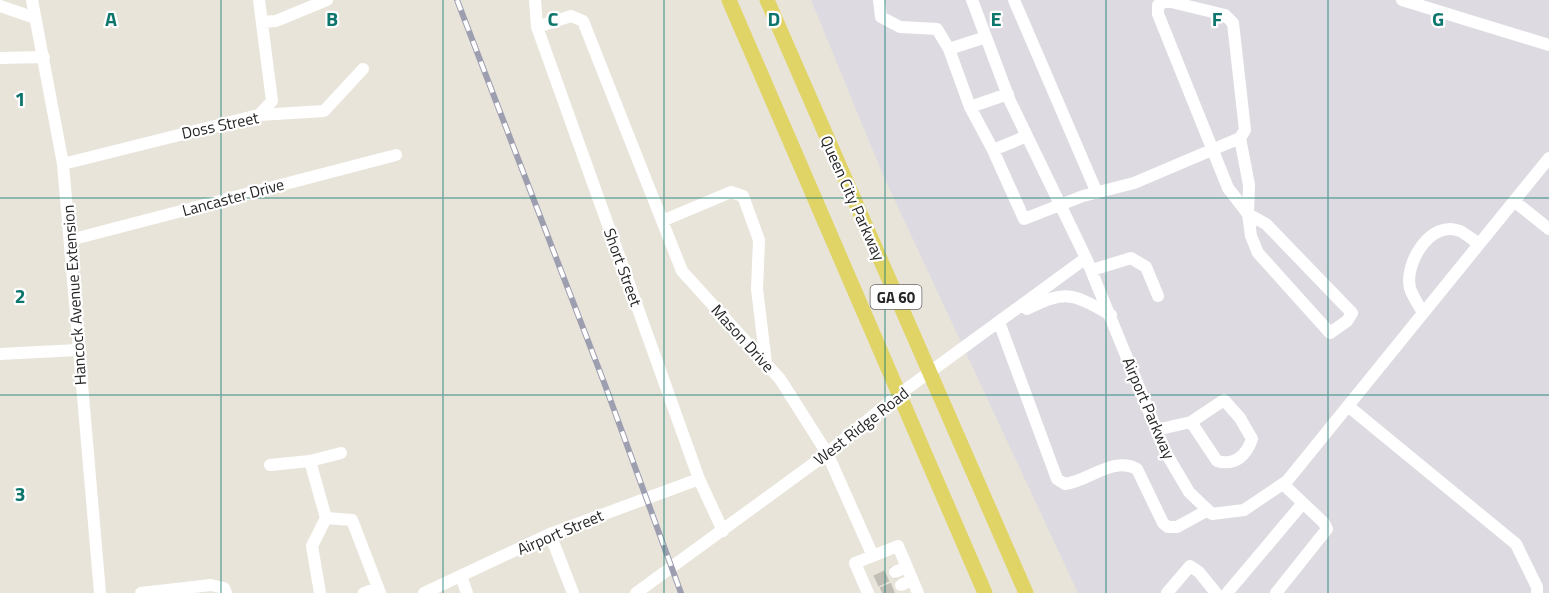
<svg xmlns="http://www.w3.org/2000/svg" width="1549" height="593" viewBox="0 0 1549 593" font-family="'Titillium Web',sans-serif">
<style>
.industrial{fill:#dddae1}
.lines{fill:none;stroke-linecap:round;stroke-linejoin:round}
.minor-tunnel{stroke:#c1beb6;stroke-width:12;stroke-dasharray:12 6;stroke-linecap:butt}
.minor{stroke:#fff;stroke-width:12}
.major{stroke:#e1d466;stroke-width:15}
.rail-casing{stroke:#9d9eb0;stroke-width:6}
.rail{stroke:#fff;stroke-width:4;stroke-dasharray:11;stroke-linecap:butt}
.grid{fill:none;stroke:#0f766e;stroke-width:1.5;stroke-opacity:0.55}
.labels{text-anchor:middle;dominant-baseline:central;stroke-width:4.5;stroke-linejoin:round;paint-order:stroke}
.shield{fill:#fff;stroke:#686868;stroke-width:1.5}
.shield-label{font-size:15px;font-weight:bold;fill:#272727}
.street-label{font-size:16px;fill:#272727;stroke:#fff}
.grid-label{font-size:20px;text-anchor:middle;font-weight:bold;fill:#0f766e;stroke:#fff;stroke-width:4.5;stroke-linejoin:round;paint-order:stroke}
</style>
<rect width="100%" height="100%" fill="#e8e4da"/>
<path class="industrial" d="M 811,0 L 1549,0 L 1549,593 L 1078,593 L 883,175 Z"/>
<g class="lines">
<path class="minor-tunnel" d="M 876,581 L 895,572
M 882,593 L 901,585"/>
<path class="minor" d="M 32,0 L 63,164 L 100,593
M 259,0 L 272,101 L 259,115
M 535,0 L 537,27 L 699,479 L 723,531
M 879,0 L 881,17 L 900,27 L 937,29 L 949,49 L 986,37
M 972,0 L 1010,101 L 1086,258 L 1166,453 L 1189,492 L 1212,514 L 1244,510 L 1287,481 L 1549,158
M 1014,0 L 1097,193
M 1402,0 L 1549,45
M 0,6 L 35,18
M 262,22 L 276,21 L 327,0
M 537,27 L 571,16 L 583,21 L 682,271 L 780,379 L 827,453 L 873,556
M 949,49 L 970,107 L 1008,94
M 0,58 L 44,57
M 970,107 L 993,150 L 1027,136
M 993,150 L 1024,219 L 1083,196 L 1134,183 L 1240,138 L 1245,130 L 1233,23 L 1225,15 L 1167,1 L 1158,5 L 1158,14 L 1228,188 L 1248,214 L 1251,236 L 1258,253 L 1330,333 L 1347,321 L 1352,313 L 1266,224 L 1248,214 L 1249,185 L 1240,138
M 63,164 L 259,115 L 324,111 L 363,69
M 1514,201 L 1549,229
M 662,221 L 731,192 L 743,196 L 759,240 L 757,289 L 766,363
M 70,240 L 396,155
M 1092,270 L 1131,258 L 1146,267 L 1158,296
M 1027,309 C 1067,289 1073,294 1111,315
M 1423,313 C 1419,305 1412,296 1410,288 C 1404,263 1431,219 1460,231 C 1466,234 1473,240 1479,244
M 999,322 L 1057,479 L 1065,484 C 1089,481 1113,456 1137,469 L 1163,523 L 1168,527 L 1177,527 L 1208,510
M 0,354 L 77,350
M 1348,406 L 1516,544 L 1537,587 L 1537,593
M 1156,430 L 1191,422 L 1224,400 L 1240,418 L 1252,439 C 1246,456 1235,466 1217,461 L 1191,422
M 310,461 L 326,518 L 312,546 L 320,593
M 270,465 L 310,461 L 341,453
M 326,518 L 352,520 L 380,593
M 550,534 L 573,593
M 895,572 L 907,567
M 461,576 L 467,593
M 901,585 L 912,580
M 141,593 L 211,585 L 224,588 L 226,593
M 364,593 L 377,588
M 424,593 L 550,534 L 699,479
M 636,593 L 821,458 L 901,393 L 1086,258
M 868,593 L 855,563 L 898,546 L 918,593
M 1167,593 L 1190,566 L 1199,572 L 1216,593
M 1227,593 L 1303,503 L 1283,484
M 1276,593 L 1327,529 L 1324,523 L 1303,503"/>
<path class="major" d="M 729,0 L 985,593
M 767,0 L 1026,593"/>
<defs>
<path id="rail" d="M 457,0 L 605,385 L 681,593"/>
</defs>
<use href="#rail" class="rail-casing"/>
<use href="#rail" class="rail"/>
</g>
<path class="grid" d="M 221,0 L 221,593M 443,0 L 443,593M 664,0 L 664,593M 885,0 L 885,593M 1106,0 L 1106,593M 1328,0 L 1328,593M 0,198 L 1549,198M 0,395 L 1549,395"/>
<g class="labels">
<rect class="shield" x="870.5" y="285" width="51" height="24" rx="4.5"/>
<g class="shield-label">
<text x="896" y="297">GA 60</text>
</g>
<g class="street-label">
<text transform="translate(220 125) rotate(-12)">Doss Street</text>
<text transform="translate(233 197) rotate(-15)">Lancaster Drive</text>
<text transform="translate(853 198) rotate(66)">Queen City Parkway</text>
<text transform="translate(623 267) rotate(70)">Short Street</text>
<text transform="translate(74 295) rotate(-94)">Hancock Avenue Extension</text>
<text transform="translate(743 338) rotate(48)">Mason Drive</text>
<text transform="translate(1149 408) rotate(67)">Airport Parkway</text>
<text transform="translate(861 426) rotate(-38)">West Ridge Road</text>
<text transform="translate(560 532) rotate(-23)">Airport Street</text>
</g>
</g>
<g class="grid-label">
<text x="111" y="26">A</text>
<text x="332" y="26">B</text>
<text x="553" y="26">C</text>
<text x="774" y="26">D</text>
<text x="996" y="26">E</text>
<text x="1217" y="26">F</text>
<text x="1438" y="26">G</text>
<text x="20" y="106">1</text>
<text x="20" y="303">2</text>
<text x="20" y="501">3</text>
</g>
</svg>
